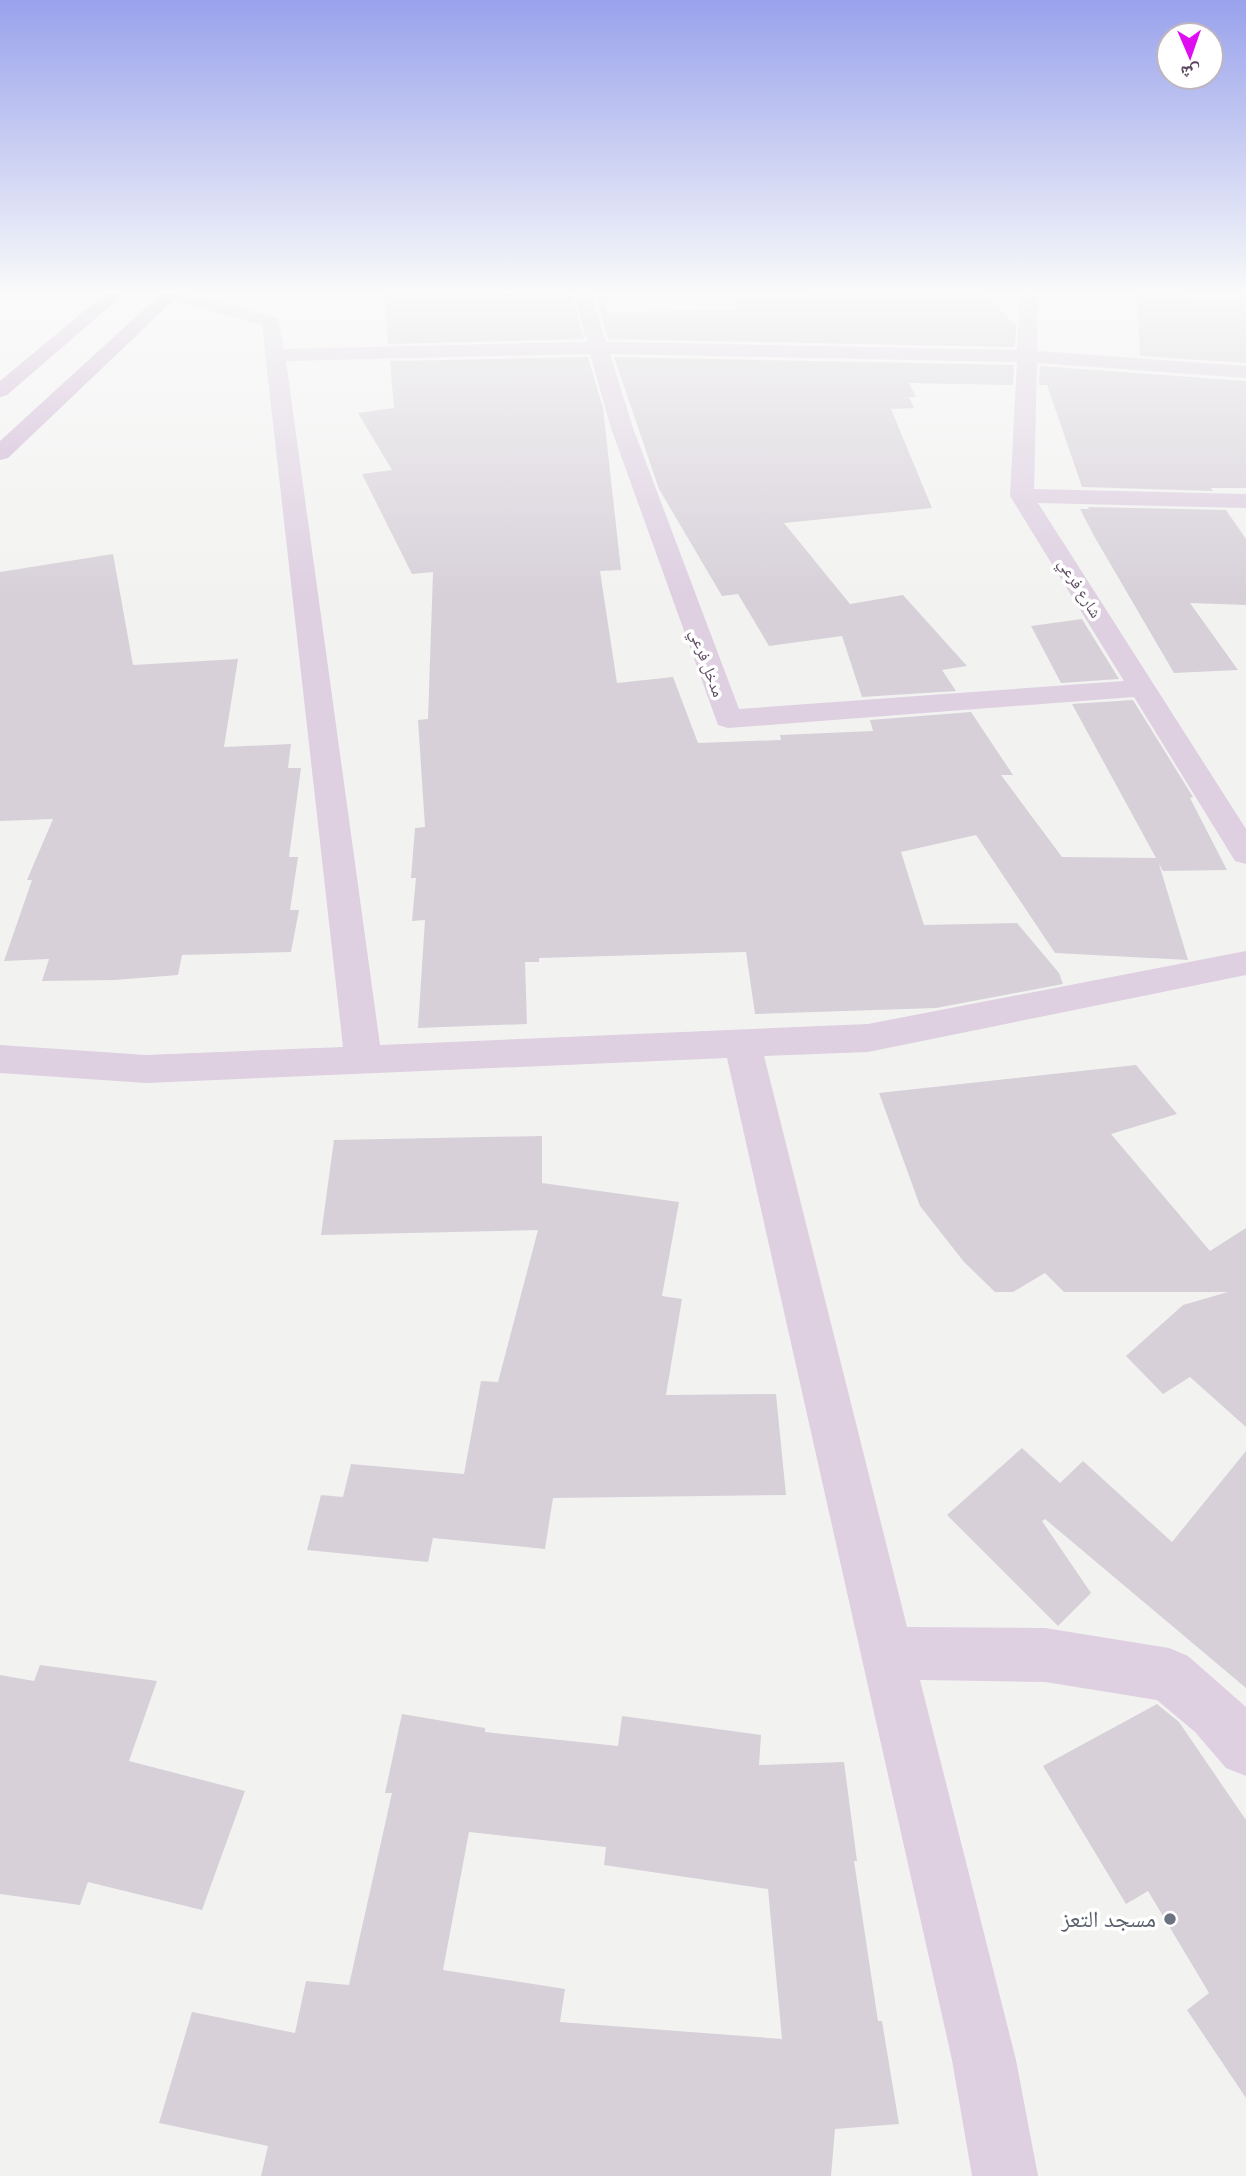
<svg xmlns="http://www.w3.org/2000/svg" width="1246" height="2176" viewBox="0 0 1246 2176" font-family="Karla,'Noto Naskh Arabic',sans-serif">
<style>
.building{fill:#d7d0d9;fill-rule:evenodd}
.lines{fill:none;stroke-linecap:round;stroke-linejoin:round}
.street{fill:#decfe1;fill-rule:evenodd}
.primary{fill:#ccafd1;fill-rule:evenodd}
.worship-dot{fill:#6b7280;stroke:#fff;stroke-width:2.5}
.labels{text-anchor:middle;dominant-baseline:central;stroke-width:7;stroke-linejoin:round;paint-order:stroke}
.far-street-label{font-size:16px;fill:#5c4760;stroke:#fff}
.near-worship-label{font-size:23px;fill:#5b616d;stroke:#fff;text-anchor:end}
</style>
<rect width="100%" height="100%" fill="#f2f3f1"/>
<path class="building" d="M 384,292 L 571,292 L 584,339 L 388,344 Z
M 594,292 L 606,292 L 607,312 L 738,310 L 735,299 L 837,292 L 984,292 L 1016,326 L 1015,347 L 608,339 Z
M 1137,292 L 1188,292 L 1189,301 L 1246,303 L 1246,363 L 1140,356 Z
M 588,357 L 603,408 L 621,570 L 600,571 L 617,683 L 673,677 L 698,743 L 781,740 L 780,735 L 873,731 L 870,720 L 971,712 L 1013,775 L 1001,775 L 1062,857 L 1156,858 L 1072,704 L 1133,700 L 1193,797 L 1190,798 L 1227,870 L 1163,871 L 1159,864 L 1188,960 L 1055,953 L 976,835 L 901,852 L 924,925 L 1017,923 L 1059,973 L 1063,984 L 936,1008 L 755,1014 L 746,952 L 539,958 L 539,962 L 525,962 L 527,1024 L 418,1028 L 425,920 L 412,921 L 416,878 L 411,878 L 415,828 L 425,827 L 418,720 L 428,719 L 433,572 L 412,574 L 362,474 L 392,470 L 358,413 L 394,408 L 390,361 Z
M 614,357 L 1014,365 L 1013,385 L 909,383 L 916,397 L 909,397 L 914,408 L 891,409 L 932,508 L 784,523 L 850,604 L 903,595 L 967,666 L 942,670 L 956,691 L 862,697 L 842,636 L 769,646 L 738,594 L 722,596 L 659,489 Z
M 1040,366 L 1246,381 L 1246,488 L 1211,488 L 1213,491 L 1082,487 L 1047,385 L 1039,385 Z
M 1088,507 L 1226,510 L 1246,539 L 1246,605 L 1190,603 L 1238,670 L 1174,673 L 1094,536 L 1080,509 L 1089,509 Z
M 113,554 L 133,665 L 238,659 L 224,747 L 291,744 L 288,768 L 301,768 L 289,857 L 298,857 L 290,910 L 299,910 L 291,952 L 182,955 L 178,975 L 114,980 L 42,981 L 49,959 L 4,961 L 32,880 L 27,880 L 53,819 L 0,821 L 0,572 Z
M 1082,619 L 1119,679 L 1061,683 L 1031,626 Z
M 1136,1065 L 1177,1114 L 1111,1134 L 1210,1251 L 1246,1228 L 1246,1427 L 1190,1377 L 1163,1394 L 1126,1356 L 1183,1305 L 1228,1292 L 1064,1292 L 1045,1273 L 1013,1292 L 995,1292 L 964,1262 L 920,1206 L 879,1093 Z
M 542,1136 L 542,1183 L 679,1202 L 662,1296 L 682,1299 L 666,1395 L 776,1394 L 786,1495 L 553,1498 L 545,1549 L 433,1538 L 428,1562 L 307,1550 L 321,1495 L 343,1497 L 351,1464 L 464,1474 L 481,1381 L 498,1382 L 538,1230 L 321,1235 L 334,1140 Z
M 1022,1448 L 1060,1483 L 1083,1461 L 1172,1542 L 1246,1451 L 1246,1688 L 1045,1519 L 1042,1521 L 1091,1593 L 1058,1626 L 947,1515 Z
M 40,1665 L 157,1681 L 129,1761 L 245,1791 L 202,1910 L 88,1882 L 80,1905 L 0,1894 L 0,1675 L 34,1681 Z
M 1157,1704 L 1179,1722 L 1246,1820 L 1246,2098 L 1187,2010 L 1209,1993 L 1148,1891 L 1126,1904 L 1043,1766 Z
M 402,1714 L 485,1728 L 485,1732 L 618,1746 L 622,1716 L 761,1735 L 759,1765 L 844,1762 L 857,1861 L 854,1861 L 878,2021 L 882,2021 L 899,2124 L 835,2129 L 831,2176 L 261,2176 L 268,2146 L 159,2123 L 192,2012 L 295,2033 L 306,1981 L 349,1985 L 392,1793 L 385,1793 ZM 469,1832 L 606,1847 L 604,1865 L 768,1889 L 782,2039 L 560,2022 L 565,1989 L 443,1970 Z"/>
<g class="lines">
<path class="street" d="M 163,292 L 182,292 L 278,318 L 284,349 L 587,342 L 573,292 L 591,292 L 606,342 L 1017,350 L 1020,292 L 1038,292 L 1037,351 L 1246,366 L 1246,378 L 1037,363 L 1034,489 L 1246,494 L 1246,508 L 1038,503 L 1246,829 L 1246,864 L 1235,861 L 1134,697 L 728,728 L 718,725 L 611,428 L 590,354 L 286,361 L 380,1045 L 868,1024 L 1246,951 L 1246,975 L 868,1052 L 764,1056 L 907,1627 L 1045,1628 L 1169,1648 L 1188,1656 L 1246,1707 L 1246,1776 L 1226,1768 L 1195,1732 L 1157,1700 L 1045,1682 L 920,1680 L 1016,2060 L 1038,2176 L 972,2176 L 952,2060 L 727,1058 L 146,1083 L 0,1073 L 0,1045 L 146,1055 L 343,1047 L 262,325 L 164,298 ZM 610,354 L 1017,362 L 1010,496 L 1124,681 L 739,709 L 633,428 Z"/>
<path class="primary" d="M 107,292 L 126,292 L 7,395 L 0,397 L 0,381 Z
M 163,292 L 182,292 L 8,458 L 0,460 L 0,441 Z"/>
</g>
<linearGradient id="sky" x2="0" y2="1"><stop stop-color="#99a2ec"/><stop offset="0.49" stop-color="#f9faf9"/><stop offset="1" stop-color="#f9faf9" stop-opacity="0"/></linearGradient>
<rect width="1246" height="596" fill="url(#sky)"/>
<circle class="worship-dot" cx="1170" cy="1919" r="7"/>
<g class="labels">
<g class="far-street-label">
<text transform="translate(1080 588) rotate(58)">شارع فرعي</text>
<text transform="translate(707 663) rotate(70)">مدخل فرعي</text>
</g>
<g class="near-worship-label">
<text x="1156" y="1919">مسجد التعز</text>
</g>
</g>
<g transform="translate(1190 56) rotate(178)"><circle r="33" fill="#ffffff" stroke="#beb5bf" stroke-width="2"/>
<path d="M0-5L12 26L0 18L-12 26Z" fill="#df0ef0"/>
<text y="-10" font-size="19" font-weight="bold" text-anchor="middle" fill="#5c4760">ش</text>
</g>
</svg>
